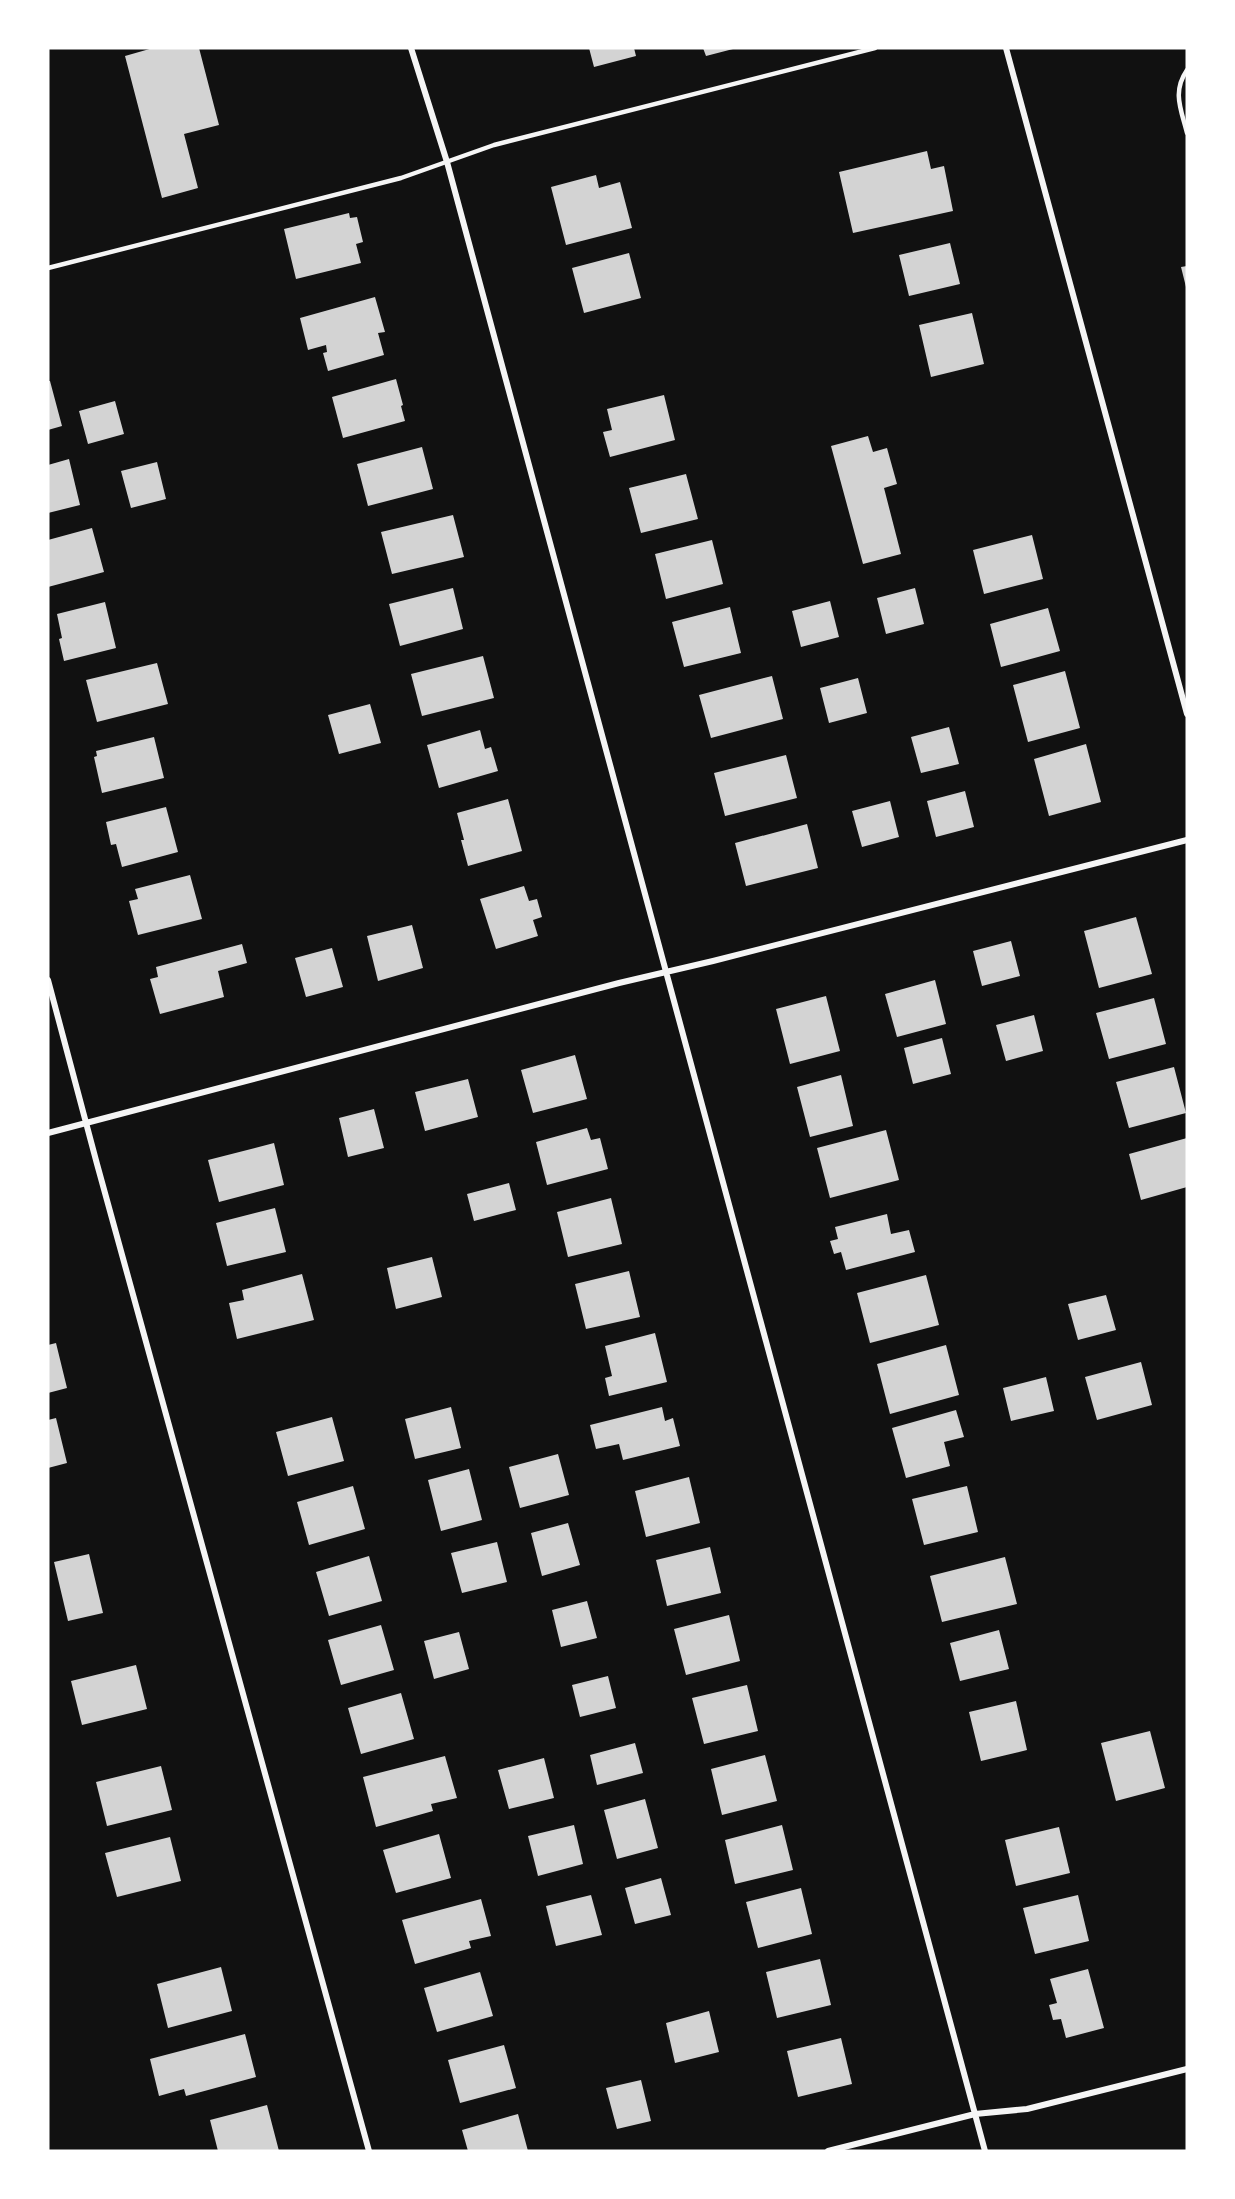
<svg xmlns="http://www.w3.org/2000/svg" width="1235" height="2199" viewBox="0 0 1235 2199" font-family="Raleway,sans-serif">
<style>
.building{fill:#d3d3d3}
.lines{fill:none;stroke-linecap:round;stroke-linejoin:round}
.service{stroke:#f5f5f5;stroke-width:4.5}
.minor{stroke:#f5f5f5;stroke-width:6}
</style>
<rect width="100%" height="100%" fill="#111"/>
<path class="building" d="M 153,48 L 199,48 L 219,125 L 184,134 L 198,188 L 162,198 L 125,56 Z
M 589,48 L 634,48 L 636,56 L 594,67 Z
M 703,48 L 733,48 L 733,49 L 706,56 Z
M 927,151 L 931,169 L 944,166 L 953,211 L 853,233 L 839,172 Z
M 596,175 L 599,188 L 620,182 L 632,228 L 566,245 L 551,187 Z
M 349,213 L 350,218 L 357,217 L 363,242 L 356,244 L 361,263 L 296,279 L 284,229 Z
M 950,243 L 960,284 L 909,296 L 899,255 Z
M 629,253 L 641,298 L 584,313 L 572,268 Z
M 1187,266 L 1187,287 L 1186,287 L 1181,267 Z
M 375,297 L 385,332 L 378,333 L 384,355 L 328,371 L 323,353 L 327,352 L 326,345 L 308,350 L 300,318 Z
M 972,313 L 984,364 L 931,377 L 919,325 Z
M 396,379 L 403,405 L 401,406 L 405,421 L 343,438 L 332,397 Z
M 48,381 L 50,381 L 62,426 L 48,430 Z
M 664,395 L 675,440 L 610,457 L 603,432 L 612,430 L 607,409 Z
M 115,401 L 124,434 L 88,444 L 79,411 Z
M 868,436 L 873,452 L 887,448 L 897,484 L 884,488 L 901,554 L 863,564 L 831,446 Z
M 422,447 L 433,489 L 368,506 L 357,464 Z
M 69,459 L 80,505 L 48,513 L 48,465 Z
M 157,462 L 166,499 L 131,508 L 121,471 Z
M 686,474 L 698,519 L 641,533 L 629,488 Z
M 453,515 L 464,557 L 392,574 L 381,532 Z
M 92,528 L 104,572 L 48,587 L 48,540 Z
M 1032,535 L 1043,579 L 984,594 L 973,550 Z
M 712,540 L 723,584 L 666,599 L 655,554 Z
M 453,588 L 463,629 L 400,646 L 389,604 Z
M 915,588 L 924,624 L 886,634 L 877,598 Z
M 830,601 L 839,637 L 801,647 L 792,611 Z
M 105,602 L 116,648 L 64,661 L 59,639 L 62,638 L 57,614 Z
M 730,607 L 741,653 L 684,667 L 672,622 Z
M 1048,608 L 1060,651 L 1001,667 L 990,624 Z
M 483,656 L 494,698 L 422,716 L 411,674 Z
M 157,663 L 168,704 L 97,722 L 86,680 Z
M 1065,671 L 1080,728 L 1028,742 L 1013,685 Z
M 772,676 L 783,719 L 711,738 L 699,695 Z
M 858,678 L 867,713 L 829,723 L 820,688 Z
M 370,704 L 381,743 L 339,754 L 328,715 Z
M 949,727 L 959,764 L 921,773 L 911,737 Z
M 480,730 L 485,749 L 491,747 L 498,771 L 439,788 L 427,745 Z
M 154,737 L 164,778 L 102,793 L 94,757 L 97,756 L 96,751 Z
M 1086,744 L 1101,802 L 1049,816 L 1034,759 Z
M 786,755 L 797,798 L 725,816 L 714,773 Z
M 965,791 L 974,827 L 936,837 L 927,801 Z
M 508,799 L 522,851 L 468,866 L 461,840 L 464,840 L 457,813 Z
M 890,801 L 899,837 L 862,847 L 852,811 Z
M 166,807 L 178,852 L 122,867 L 116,844 L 111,845 L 106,822 Z
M 807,824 L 818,868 L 746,886 L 735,843 Z
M 190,875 L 202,919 L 138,935 L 129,901 L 138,899 L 135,889 Z
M 524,886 L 529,901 L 537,899 L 542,917 L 533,920 L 538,936 L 496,949 L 480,899 Z
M 1136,917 L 1152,974 L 1099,988 L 1084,931 Z
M 412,925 L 423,968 L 378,981 L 367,936 Z
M 1011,941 L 1020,976 L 982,986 L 973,951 Z
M 242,944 L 247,963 L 218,971 L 224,997 L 160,1014 L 150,979 L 158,977 L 156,967 Z
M 332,948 L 343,987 L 306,997 L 295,958 Z
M 935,980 L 946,1024 L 897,1037 L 885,994 Z
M 826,996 L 840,1051 L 790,1064 L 776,1009 Z
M 1154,998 L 1166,1044 L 1109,1059 L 1096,1013 Z
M 1034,1015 L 1043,1051 L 1006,1061 L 996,1025 Z
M 942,1038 L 951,1074 L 913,1084 L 904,1048 Z
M 575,1055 L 587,1099 L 533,1113 L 521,1070 Z
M 1174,1067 L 1186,1113 L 1129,1128 L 1116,1082 Z
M 841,1075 L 853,1126 L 810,1137 L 797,1087 Z
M 468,1079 L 478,1117 L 425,1131 L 415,1092 Z
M 374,1109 L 384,1148 L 348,1157 L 339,1118 Z
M 587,1128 L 591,1140 L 600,1138 L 608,1169 L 547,1185 L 536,1142 Z
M 886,1130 L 899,1180 L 830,1198 L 817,1148 Z
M 1187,1138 L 1187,1187 L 1141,1200 L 1129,1154 Z
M 274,1143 L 284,1185 L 219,1202 L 208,1160 Z
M 509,1183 L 516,1210 L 474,1221 L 467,1194 Z
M 611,1198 L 622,1244 L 568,1257 L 557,1212 Z
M 275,1208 L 286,1252 L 227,1266 L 216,1223 Z
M 887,1214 L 891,1234 L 909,1230 L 915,1252 L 846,1270 L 841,1252 L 834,1254 L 830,1241 L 838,1239 L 835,1227 Z
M 432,1257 L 442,1297 L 396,1309 L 387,1268 Z
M 629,1271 L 640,1317 L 586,1329 L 575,1284 Z
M 302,1274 L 314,1320 L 237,1339 L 229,1303 L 244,1300 L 242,1290 Z
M 926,1275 L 939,1325 L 870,1343 L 857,1293 Z
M 1106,1295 L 1116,1330 L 1078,1340 L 1068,1304 Z
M 655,1333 L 667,1382 L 609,1396 L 605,1378 L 612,1376 L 605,1346 Z
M 56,1343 L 67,1388 L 48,1393 L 48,1345 Z
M 946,1345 L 959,1395 L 890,1414 L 877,1364 Z
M 1141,1362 L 1152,1405 L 1097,1420 L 1085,1377 Z
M 1046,1377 L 1054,1411 L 1011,1421 L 1003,1388 Z
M 451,1407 L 461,1448 L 415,1459 L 405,1419 Z
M 662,1407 L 665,1421 L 673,1418 L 680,1446 L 623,1460 L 619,1444 L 596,1449 L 590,1425 Z
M 956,1410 L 964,1437 L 944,1442 L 950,1466 L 906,1478 L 892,1428 Z
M 332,1417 L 344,1461 L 288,1476 L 276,1432 Z
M 56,1418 L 67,1463 L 48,1468 L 48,1420 Z
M 558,1454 L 569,1495 L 520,1508 L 509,1467 Z
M 469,1469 L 482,1520 L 441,1531 L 428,1480 Z
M 689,1477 L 700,1523 L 646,1537 L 635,1491 Z
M 353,1486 L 365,1529 L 309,1545 L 297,1502 Z
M 967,1486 L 978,1532 L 924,1545 L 912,1499 Z
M 568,1523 L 580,1565 L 542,1576 L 531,1533 Z
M 497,1542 L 507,1582 L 462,1593 L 451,1553 Z
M 710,1547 L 721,1593 L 667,1606 L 656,1560 Z
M 89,1554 L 103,1613 L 68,1621 L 54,1562 Z
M 369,1556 L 382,1601 L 329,1616 L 316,1572 Z
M 1005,1557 L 1017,1604 L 942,1622 L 930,1576 Z
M 587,1601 L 597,1638 L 561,1647 L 552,1610 Z
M 729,1615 L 740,1661 L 686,1675 L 674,1629 Z
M 381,1625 L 394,1670 L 341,1685 L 328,1640 Z
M 999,1630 L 1009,1669 L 960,1681 L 950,1643 Z
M 459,1632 L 469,1669 L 434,1679 L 424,1641 Z
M 136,1665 L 147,1709 L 82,1725 L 71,1681 Z
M 608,1676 L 616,1708 L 580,1717 L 572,1685 Z
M 747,1685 L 758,1731 L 704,1744 L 692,1698 Z
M 401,1693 L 414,1739 L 361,1754 L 348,1708 Z
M 1016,1701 L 1027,1750 L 981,1761 L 969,1712 Z
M 1150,1731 L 1165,1788 L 1116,1801 L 1101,1743 Z
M 635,1743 L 643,1773 L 597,1785 L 590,1755 Z
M 765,1755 L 777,1801 L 722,1815 L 711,1769 Z
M 445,1756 L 457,1798 L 431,1804 L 433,1811 L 376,1827 L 363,1777 Z
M 544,1758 L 554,1798 L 509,1809 L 498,1770 Z
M 161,1766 L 172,1810 L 107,1826 L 96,1782 Z
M 645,1799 L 658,1848 L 617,1859 L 604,1810 Z
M 574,1825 L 583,1864 L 538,1876 L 528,1836 Z
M 782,1825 L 793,1870 L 735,1884 L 725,1840 Z
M 1059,1827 L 1070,1873 L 1016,1886 L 1005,1840 Z
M 439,1834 L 451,1878 L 396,1893 L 383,1850 Z
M 170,1837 L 181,1881 L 117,1897 L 105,1853 Z
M 661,1878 L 671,1915 L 635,1924 L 625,1888 Z
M 801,1888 L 812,1934 L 758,1948 L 746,1902 Z
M 591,1895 L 602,1935 L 556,1946 L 546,1906 Z
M 1078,1895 L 1089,1941 L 1035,1954 L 1023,1908 Z
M 481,1899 L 491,1936 L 469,1941 L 471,1948 L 415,1964 L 402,1920 Z
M 820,1959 L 831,2005 L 777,2018 L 766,1972 Z
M 221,1967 L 232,2011 L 168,2028 L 157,1984 Z
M 1088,1969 L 1104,2028 L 1066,2038 L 1061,2019 L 1053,2020 L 1049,2005 L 1057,2003 L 1050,1979 Z
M 480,1972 L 493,2016 L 437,2032 L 424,1988 Z
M 709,2011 L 719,2052 L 675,2063 L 666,2023 Z
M 245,2034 L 256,2077 L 186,2096 L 184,2089 L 159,2096 L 150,2059 Z
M 841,2038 L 852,2084 L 798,2097 L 787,2051 Z
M 504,2045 L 516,2088 L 460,2103 L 448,2060 Z
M 641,2080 L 651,2121 L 617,2129 L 606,2088 Z
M 267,2105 L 279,2151 L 218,2151 L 210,2120 Z
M 518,2114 L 528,2151 L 468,2151 L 462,2130 Z"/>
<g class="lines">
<path class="service" d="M 1187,70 C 1172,92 1181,109 1187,133
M 48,268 L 401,178 L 494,145 L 875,48"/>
<path class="minor" d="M 411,48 L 447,162 L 985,2151
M 1006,48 L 1187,714
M 48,980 L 97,1164 L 369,2151
M 48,1133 L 619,983 L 713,961 L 1187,840
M 828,2151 L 975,2114 L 1027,2109 L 1187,2069"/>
</g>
<rect width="1235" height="2199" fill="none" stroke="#ffffff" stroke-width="99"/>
</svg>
